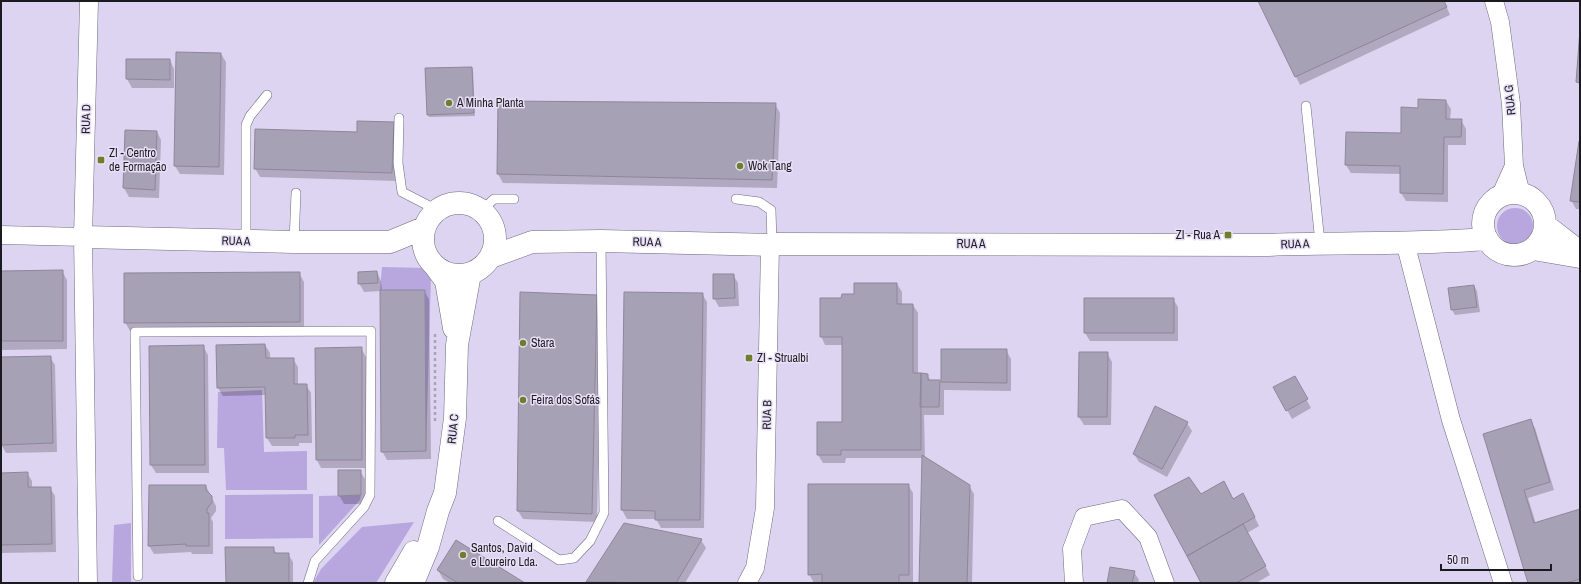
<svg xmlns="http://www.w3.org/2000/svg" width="1581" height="584" viewBox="0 0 1581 584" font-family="'Archivo Narrow',sans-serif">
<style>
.built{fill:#dcd4f1}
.green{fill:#b8a6de}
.shadow{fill:#0003}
.building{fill:#a7a1b5;stroke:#8d879b}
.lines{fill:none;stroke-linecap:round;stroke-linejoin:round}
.service-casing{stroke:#6f697d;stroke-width:10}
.minor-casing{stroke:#6f697d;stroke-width:19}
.tertiary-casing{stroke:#6f697d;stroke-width:23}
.path{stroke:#a9a4b5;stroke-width:2.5;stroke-dasharray:3 3;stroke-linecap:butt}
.service{stroke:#fff;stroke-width:9}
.minor{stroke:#fff;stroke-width:18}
.tertiary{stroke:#fff;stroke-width:22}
.poi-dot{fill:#6e7e2c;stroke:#e7e0f6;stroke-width:1.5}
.labels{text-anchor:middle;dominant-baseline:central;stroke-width:3;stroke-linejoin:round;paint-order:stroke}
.street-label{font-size:12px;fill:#1c1a21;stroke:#e7e0f6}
.poi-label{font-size:12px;fill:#1c1a21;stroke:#e7e0f6;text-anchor:start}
</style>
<rect width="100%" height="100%" fill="#e7e0f6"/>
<path class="built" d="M 1,1 L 1580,1 L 1580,583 L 1,583 Z"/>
<path class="green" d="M1497 226a18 18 0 1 1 36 0a18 18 0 1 1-36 0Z
M 382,267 L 424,268 L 429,271 L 431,275 L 426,451 L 425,290 L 380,290 Z
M 262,390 L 264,452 L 307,451 L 307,490 L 226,490 L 224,448 L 217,448 L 218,392 Z
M 313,494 L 313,538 L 225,539 L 225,495 Z
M 361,495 L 360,500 L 319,545 L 319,496 Z
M 414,522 L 376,583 L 313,583 L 321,569 L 362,527 Z
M 131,523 L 131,583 L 112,583 L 114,525 Z"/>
<path class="shadow" d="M 1259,1 L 1444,1 L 1450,15 L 1300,85 Z
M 221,54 L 226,62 L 224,175 L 180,174 L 175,166 Z
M 127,60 L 170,60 L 174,69 L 174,88 L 132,88 L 127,79 Z
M 472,68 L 473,70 L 475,116 L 429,117 L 428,115 Z
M 1446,101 L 1451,109 L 1450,120 L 1461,120 L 1466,129 L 1466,145 L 1448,145 L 1448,202 L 1406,201 L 1401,193 L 1401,174 L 1351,173 L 1346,165 L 1402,134 L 1419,109 Z
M 499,102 L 775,104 L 780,113 L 777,188 L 503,183 L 498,174 Z
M 393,123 L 398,131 L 397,181 L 260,177 L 255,168 L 358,133 Z
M 126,131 L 157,132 L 161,140 L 159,198 L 129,197 L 124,188 Z
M 1580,142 L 1580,209 L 1576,209 L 1571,200 Z
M 62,271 L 67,280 L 67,349 L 1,350 L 1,272 Z
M 377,272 L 381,281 L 382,291 L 424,291 L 429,299 L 431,459 L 387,460 L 382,451 L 381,291 L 364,292 L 359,283 Z
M 299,273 L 304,282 L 304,330 L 130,331 L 125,322 Z
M 733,275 L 738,283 L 739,306 L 719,307 L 714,298 Z
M 897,284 L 902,292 L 902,305 L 913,305 L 918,313 L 918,374 L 927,375 L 931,381 L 942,381 L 1006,350 L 1011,359 L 1011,391 L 944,390 L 944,415 L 924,415 L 925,458 L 969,486 L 974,494 L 972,583 L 920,583 L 923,458 L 846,458 L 845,463 L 823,463 L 818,455 L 843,423 L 843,345 L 825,345 L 821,336 L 842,299 Z
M 1474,286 L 1477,291 L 1480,312 L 1455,315 L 1452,310 L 1449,289 Z
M 625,293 L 702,294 L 707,302 L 704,528 L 661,528 L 656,519 L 627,519 L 622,510 Z
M 596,296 L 601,304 L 597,522 L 523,519 L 518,511 Z
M 1085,299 L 1173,299 L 1178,307 L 1178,341 L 1090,341 L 1085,333 Z
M 265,345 L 270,353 L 270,359 L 293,359 L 298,367 L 298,385 L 306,385 L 311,393 L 312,443 L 299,443 L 299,446 L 272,446 L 267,438 L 266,395 L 223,396 L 218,388 L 217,346 Z
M 203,346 L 208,355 L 209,473 L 156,473 L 151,465 Z
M 361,348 L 366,357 L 366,468 L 321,468 L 317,460 Z
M 1107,353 L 1112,362 L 1111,425 L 1084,425 L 1079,417 Z
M 50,357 L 55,365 L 57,452 L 6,453 L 1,444 L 1,358 Z
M 1294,377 L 1311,408 L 1292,419 L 1275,388 Z
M 1530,420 L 1535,428 L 1554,490 L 1528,498 L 1536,524 L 1580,510 L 1580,583 L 1529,583 L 1484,434 Z
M 1187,423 L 1192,431 L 1167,477 L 1139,462 L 1134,454 Z
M 360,471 L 365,479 L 365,504 L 344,504 L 339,495 Z
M 27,473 L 32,481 L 32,488 L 50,488 L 55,496 L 56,552 L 1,553 L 1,474 Z
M 908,485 L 913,493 L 913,583 L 814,583 L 809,574 Z
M 206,486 L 216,506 L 216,511 L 211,518 L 213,522 L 213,554 L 192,554 L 191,552 L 154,554 L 149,546 Z
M 1201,495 L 1248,503 L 1259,526 L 1247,533 L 1270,575 L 1256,583 L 1202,583 L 1155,496 Z
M 625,524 L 701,540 L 706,548 L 685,583 L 588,583 Z
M 273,548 L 277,554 L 288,554 L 293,562 L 293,583 L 227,583 Z
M 438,570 L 524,583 L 450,583 L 443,579 Z
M 1134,572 L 1139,580 L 1138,583 L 1108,583 Z"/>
<path class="building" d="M 1258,1 L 1444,1 L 1447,7 L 1295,77 Z
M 1580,30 L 1580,83 L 1576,82 Z
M 176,52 L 221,53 L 219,167 L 174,166 Z
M 126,59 L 170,59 L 170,80 L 126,79 Z
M 472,67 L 474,113 L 427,115 L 425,68 Z
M 1418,99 L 1446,100 L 1446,119 L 1462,119 L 1461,137 L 1444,137 L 1443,194 L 1400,193 L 1400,166 L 1345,165 L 1346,132 L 1401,133 L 1401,107 L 1418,108 Z
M 498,101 L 776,103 L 772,180 L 497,174 Z
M 357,121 L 394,122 L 392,173 L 254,169 L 255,129 L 357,132 Z
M 125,130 L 157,131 L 155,190 L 123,188 Z
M 1579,141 L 1580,141 L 1580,202 L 1570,201 Z
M 63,270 L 63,341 L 1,341 L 1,271 Z
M 377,271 L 378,283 L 358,284 L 358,272 Z
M 300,272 L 300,322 L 124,323 L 124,273 Z
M 713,274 L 734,274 L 735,298 L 713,299 Z
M 854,283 L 897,283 L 897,304 L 913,304 L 913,373 L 921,373 L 921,450 L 841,450 L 841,455 L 817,455 L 817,422 L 842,422 L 842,337 L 820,337 L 820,298 L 841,298 L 842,294 L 854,294 Z
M 1474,285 L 1477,307 L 1451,310 L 1448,288 Z
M 380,290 L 425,290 L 426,451 L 381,452 Z
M 520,292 L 597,295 L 592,514 L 517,511 Z
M 624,292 L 703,293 L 700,520 L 655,520 L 655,511 L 621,510 Z
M 1084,298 L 1174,298 L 1174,333 L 1084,333 Z
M 265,344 L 266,358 L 294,358 L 294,384 L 307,384 L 308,435 L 295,435 L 295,438 L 266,438 L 265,387 L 217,388 L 216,345 Z
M 204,345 L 205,465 L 150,465 L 149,346 Z
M 362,347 L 362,460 L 316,460 L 315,348 Z
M 941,349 L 1007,349 L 1007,383 L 941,382 Z
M 1079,352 L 1108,352 L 1107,417 L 1078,417 Z
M 51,356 L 53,443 L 1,445 L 1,357 Z
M 921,373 L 928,374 L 928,380 L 940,380 L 939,407 L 920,407 Z
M 1295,376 L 1308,399 L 1286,411 L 1273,387 Z
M 1155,406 L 1188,422 L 1162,469 L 1133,454 Z
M 1531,419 L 1550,482 L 1524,490 L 1534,523 L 1580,509 L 1580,579 L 1566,583 L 1528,583 L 1483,434 Z
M 922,455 L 970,485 L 967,583 L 919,583 Z
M 338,470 L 361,470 L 361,495 L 338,496 Z
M 28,472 L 28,487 L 51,487 L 52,544 L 1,545 L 1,473 Z
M 1189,477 L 1201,494 L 1224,481 L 1233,499 L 1243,493 L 1255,517 L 1187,556 L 1154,495 Z
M 808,484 L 909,484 L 909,575 L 899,575 L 899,583 L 822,583 L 822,574 L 808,575 Z
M 149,485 L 206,485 L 206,490 L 212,496 L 212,502 L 207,509 L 207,513 L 209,513 L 209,546 L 186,546 L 186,544 L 148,546 Z
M 624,523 L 702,539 L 676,583 L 586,582 Z
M 1243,524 L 1266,566 L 1236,583 L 1201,583 L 1187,556 Z
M 456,540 L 525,583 L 458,583 L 437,570 Z
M 225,547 L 274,547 L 274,553 L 289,553 L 289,583 L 226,583 Z
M 1110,567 L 1135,571 L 1132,583 L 1107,583 Z"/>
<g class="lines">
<defs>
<path id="service" d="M 1306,106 L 1320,243
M 399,118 L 398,163 L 402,192 L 437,210
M 736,199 L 759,202 L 771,210 L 772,244
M 482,210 L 494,199 L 514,199
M 246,241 L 246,125 L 250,116 L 267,95
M 294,242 L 296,193
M 498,521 L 559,560 L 574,558 L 590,541 L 604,513 L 601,241
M 138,576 L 135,332 L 371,331 L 370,495 L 364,507 L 315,561 L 308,583"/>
<path id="minor" d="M 1494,1 L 1500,22 L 1511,104 L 1514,166 L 1500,197
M 1514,166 L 1521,194
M 1,235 L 83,237
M 1405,242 L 1451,420 L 1503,583
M 88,583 L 83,237 L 89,1
M 747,583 L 755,568 L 765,508 L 770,245
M 1074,583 L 1072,549 L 1084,517 L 1122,509 L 1148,537 L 1165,583"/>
<path id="tertiary" d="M1483 224a31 31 0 1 1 62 0a31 31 0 1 1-62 0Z
M423 239a36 36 0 1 1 72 0a36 36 0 1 1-72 0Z
M 1545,225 L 1580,252
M 83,237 L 294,242 L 390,242 L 424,228
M 1533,249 L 1580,257
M 491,257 L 532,242 L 601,241 L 770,245 L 772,244 L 1268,245 C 1341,242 1414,245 1487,239
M 435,266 L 446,281 L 454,328
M 396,583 L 414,552
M 413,583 L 428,547 L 438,511 L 445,493 L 455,418 L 457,345 L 470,274"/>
</defs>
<use href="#service" class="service-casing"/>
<use href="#minor" class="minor-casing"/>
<use href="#tertiary" class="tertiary-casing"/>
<path class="path" d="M 435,421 L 435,332"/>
<use href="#service" class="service"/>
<use href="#minor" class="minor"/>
<use href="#tertiary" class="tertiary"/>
</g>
<g class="poi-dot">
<circle cx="449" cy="103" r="4"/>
<rect x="97" y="156" width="8" height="8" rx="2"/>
<circle cx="740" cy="166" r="4"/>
<rect x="1224" y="231" width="8" height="8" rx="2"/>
<circle cx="523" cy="343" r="4"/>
<rect x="745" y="354" width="8" height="8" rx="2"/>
<circle cx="523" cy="400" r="4"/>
<circle cx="463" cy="555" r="4"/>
</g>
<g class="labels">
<g class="street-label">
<text transform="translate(1510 100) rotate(-96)">RUA G</text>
<text transform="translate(86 119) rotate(-89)">RUA D</text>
<text transform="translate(236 241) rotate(1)">RUA A</text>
<text transform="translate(647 242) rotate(1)">RUA A</text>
<text x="971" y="244">RUA A</text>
<text transform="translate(1295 244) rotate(-2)">RUA A</text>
<text transform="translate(767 415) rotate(-89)">RUA B</text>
<text transform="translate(453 429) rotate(-84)">RUA C</text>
</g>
<g class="poi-label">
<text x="457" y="103">A Minha Planta</text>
<text x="109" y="153">ZI - Centro<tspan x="109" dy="14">de Formação</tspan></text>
<text x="748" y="166">Wok Tang</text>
<text x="1220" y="235" text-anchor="end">ZI - Rua A</text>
<text x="531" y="343">Stara</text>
<text x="757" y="358">ZI - Strualbi</text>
<text x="531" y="400">Feira dos Sofás</text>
<text x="471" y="548">Santos, David<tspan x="471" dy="14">e Loureiro Lda.</tspan></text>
</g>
</g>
<rect width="1581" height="584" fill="none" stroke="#1c1a21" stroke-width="4"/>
<path d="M1441 564v6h110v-6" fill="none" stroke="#1c1a21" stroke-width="2"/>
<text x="1447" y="564" font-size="12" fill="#1c1a21" stroke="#e7e0f6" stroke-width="3" paint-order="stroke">50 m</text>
</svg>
